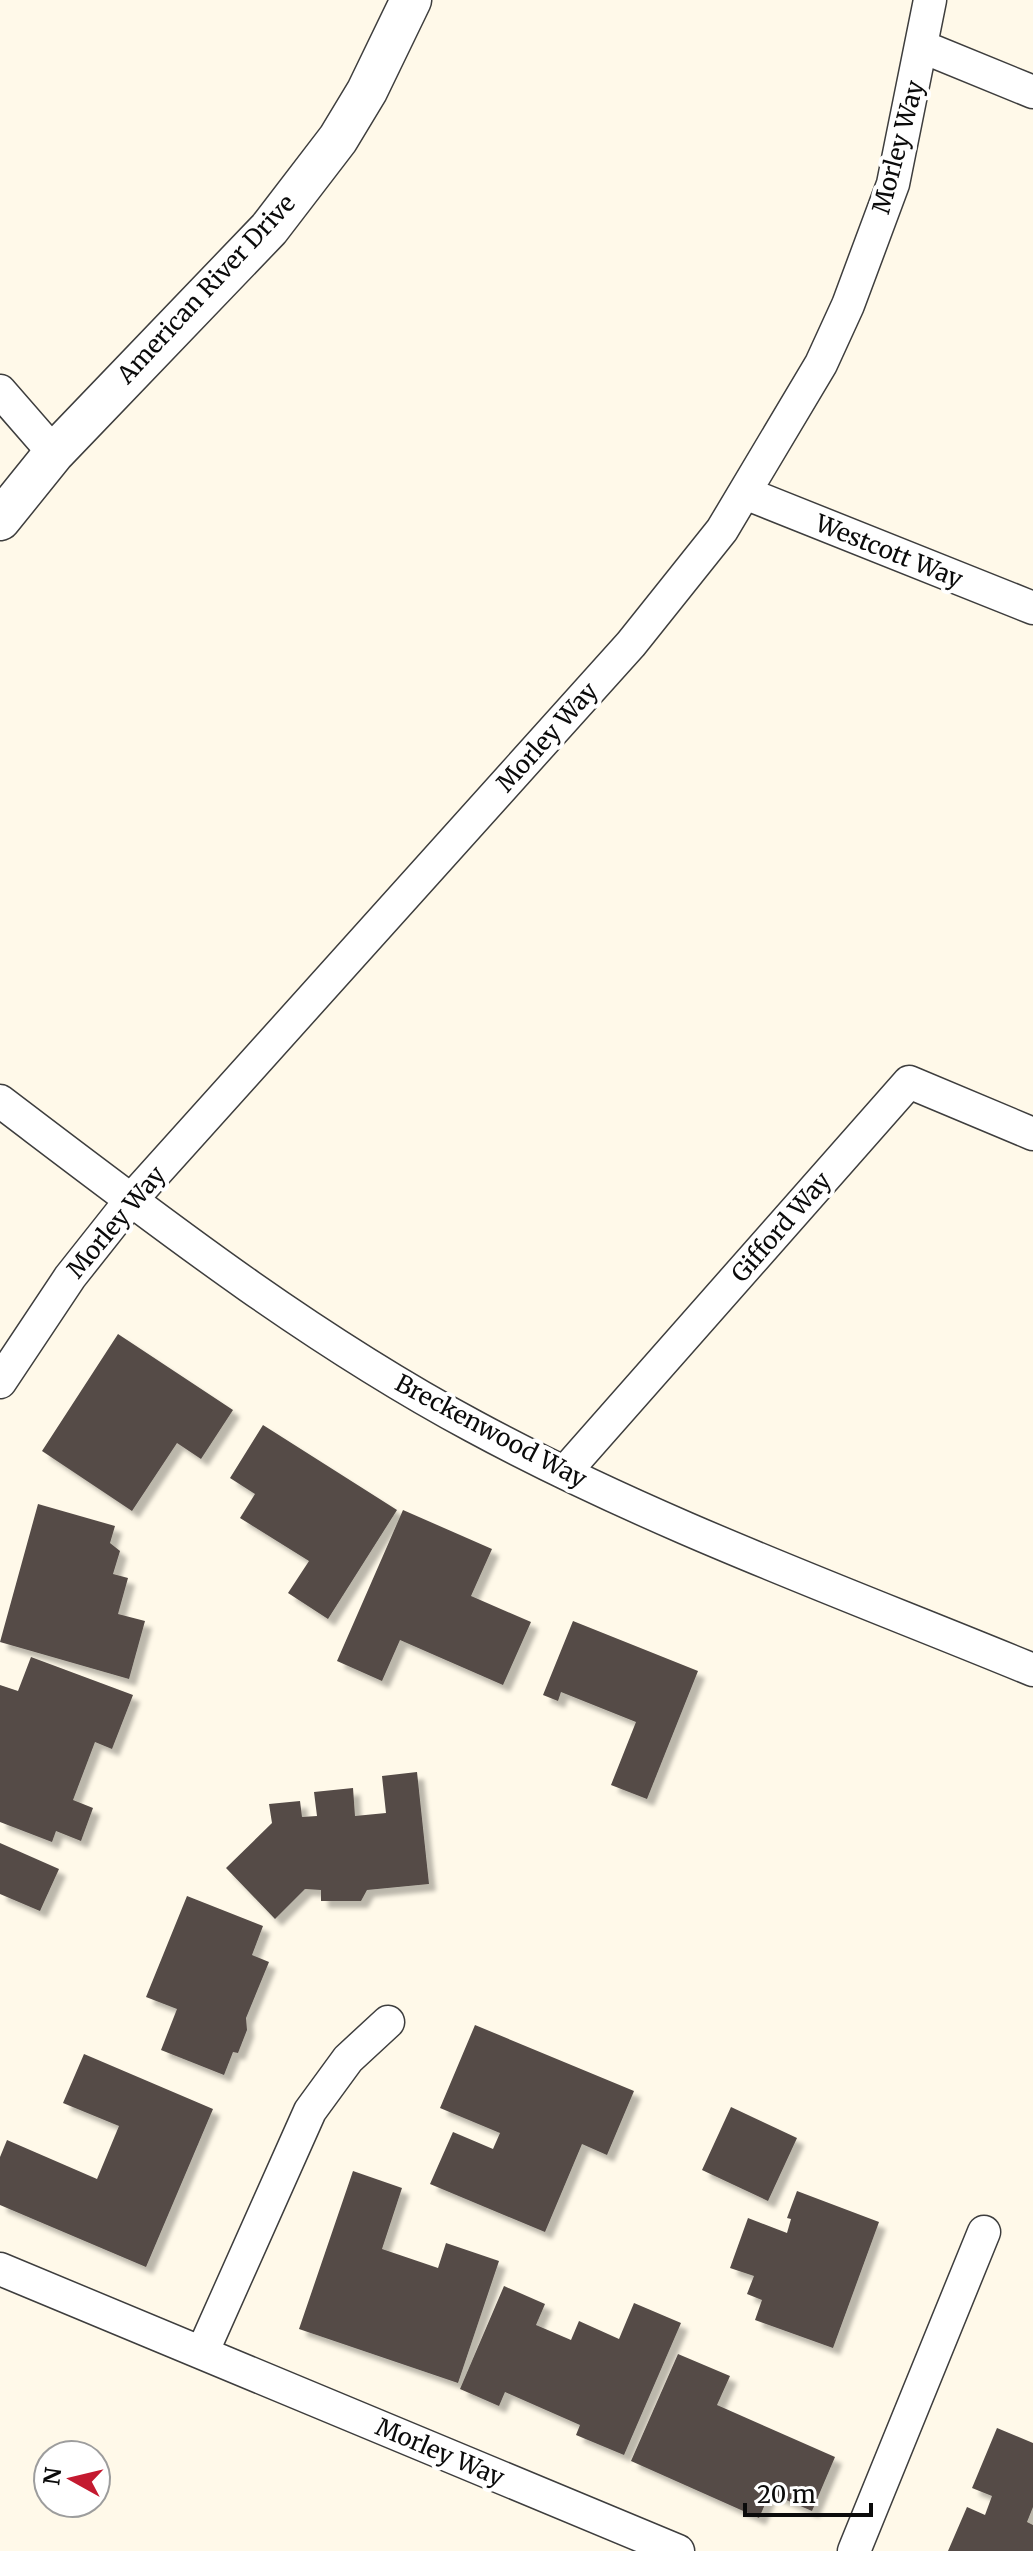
<svg xmlns="http://www.w3.org/2000/svg" width="1033" height="2551" viewBox="0 0 1033 2551" font-family="Merriweather,serif">
<style>
.building{fill:#544b47;filter:url(#shadow)}
.lines{fill:none;stroke-linecap:round;stroke-linejoin:round}
.minor-casing{stroke:#3e3e3e;stroke-width:35}
.tertiary-casing{stroke:#3e3e3e;stroke-width:43}
.minor{stroke:#fff;stroke-width:32}
.tertiary{stroke:#fff;stroke-width:40}
.labels{text-anchor:middle;dominant-baseline:central;stroke-width:8;stroke-linejoin:round;paint-order:stroke}
.street-label{font-size:24px;fill:#0b0b0b;stroke:#fff}
</style>
<defs>
<filter id="shadow"><feDropShadow dx="7" dy="7" stdDeviation="2" flood-color="#0004"/></filter>
</defs>
<rect width="100%" height="100%" fill="#fff9e9"/>
<path class="building" d="M 118,1334 L 233,1410 L 201,1459 L 177,1443 L 132,1511 L 42,1451 Z
M 263,1425 L 397,1510 L 328,1619 L 288,1593 L 309,1561 L 240,1518 L 255,1494 L 230,1478 Z
M 38,1504 L 115,1526 L 110,1543 L 120,1551 L 113,1574 L 128,1578 L 118,1614 L 145,1621 L 129,1679 L 0,1642 Z
M 403,1510 L 492,1549 L 471,1596 L 531,1622 L 503,1685 L 400,1640 L 382,1681 L 337,1661 Z
M 573,1621 L 698,1671 L 647,1799 L 611,1785 L 636,1722 L 561,1692 L 558,1701 L 543,1695 Z
M 31,1657 L 133,1695 L 112,1749 L 95,1742 L 73,1800 L 93,1808 L 81,1841 L 56,1831 L 52,1842 L 0,1822 L 0,1685 L 18,1691 Z
M 417,1772 L 429,1884 L 367,1890 L 361,1901 L 321,1901 L 321,1890 L 305,1889 L 275,1919 L 226,1868 L 272,1823 L 269,1804 L 300,1801 L 302,1817 L 317,1816 L 314,1792 L 353,1788 L 355,1816 L 386,1813 L 382,1776 Z
M 0,1843 L 59,1869 L 40,1911 L 0,1894 Z
M 187,1896 L 263,1926 L 252,1955 L 269,1962 L 246,2018 L 247,2030 L 238,2053 L 233,2052 L 224,2075 L 161,2050 L 177,2009 L 146,1997 Z
M 475,2025 L 634,2091 L 607,2155 L 582,2144 L 545,2232 L 430,2184 L 453,2132 L 493,2149 L 500,2133 L 440,2108 Z
M 84,2054 L 213,2109 L 146,2267 L 0,2205 L 0,2157 L 7,2140 L 97,2179 L 119,2126 L 63,2103 Z
M 731,2107 L 797,2138 L 768,2201 L 702,2170 Z
M 353,2171 L 402,2188 L 382,2249 L 438,2268 L 446,2243 L 499,2261 L 458,2383 L 299,2329 Z
M 797,2191 L 879,2222 L 833,2348 L 755,2320 L 762,2300 L 747,2294 L 754,2276 L 730,2268 L 748,2218 L 787,2233 L 791,2219 L 787,2218 Z
M 504,2286 L 545,2304 L 536,2325 L 571,2340 L 579,2321 L 619,2339 L 634,2303 L 681,2323 L 624,2455 L 576,2435 L 580,2425 L 505,2392 L 499,2406 L 460,2389 Z
M 678,2354 L 730,2376 L 717,2405 L 835,2457 L 812,2511 L 770,2493 L 759,2518 L 631,2461 Z
M 997,2428 L 1033,2443 L 1033,2507 L 1027,2522 L 1033,2525 L 1033,2551 L 948,2551 L 967,2507 L 985,2515 L 992,2496 L 972,2488 Z"/>
<g class="lines">
<defs>
<path id="minor" d="M 923,47 L 1033,92
M 0,391 L 54,453
M 745,493 L 1033,608
M 0,1101 C 153,1217 304,1335 473,1426 C 652,1523 846,1593 1033,1670
M 0,1382 L 70,1277 L 131,1200 L 631,644 L 722,530 L 821,364 L 848,305 L 893,184 L 930,0
M 565,1472 L 909,1082 L 1033,1134
M 0,2269 L 678,2551
M 202,2353 L 310,2111 L 348,2059 L 388,2022
M 854,2551 L 984,2232"/>
<path id="tertiary" d="M 0,520 L 54,453 L 269,229 L 338,139 L 367,91 L 411,0"/>
</defs>
<use href="#minor" class="minor-casing"/>
<use href="#tertiary" class="tertiary-casing"/>
<use href="#minor" class="minor"/>
<use href="#tertiary" class="tertiary"/>
</g>
<g class="labels">
<g class="street-label">
<text transform="translate(898 147) rotate(-75)">Morley Way</text>
<text transform="translate(206 289) rotate(-47)">American River Drive</text>
<text transform="translate(889 551) rotate(22)">Westcott Way</text>
<text transform="translate(547 737) rotate(-48)">Morley Way</text>
<text transform="translate(116 1222) rotate(-50)">Morley Way</text>
<text transform="translate(781 1227) rotate(-49)">Gifford Way</text>
<text transform="translate(491 1431) rotate(28)">Breckenwood Way</text>
<text transform="translate(440 2452) rotate(23)">Morley Way</text>
</g>
</g>
<g transform="translate(72 2479) rotate(278)"><circle r="38" fill="#ffffff" stroke="#9d9d9d" stroke-width="2"/>
<path d="M0-6L14 30L0 20L-14 30Z" fill="#c41a30"/>
<text y="-12" font-size="22" font-weight="bold" text-anchor="middle" fill="#0b0b0b">N</text>
</g>
<path d="M745 2503v12h126v-12" fill="none" stroke="#0b0b0b" stroke-width="4"/>
<text x="757" y="2503" font-size="24" fill="#0b0b0b" stroke="#ffffff" stroke-width="6" paint-order="stroke">20 m</text>
</svg>
